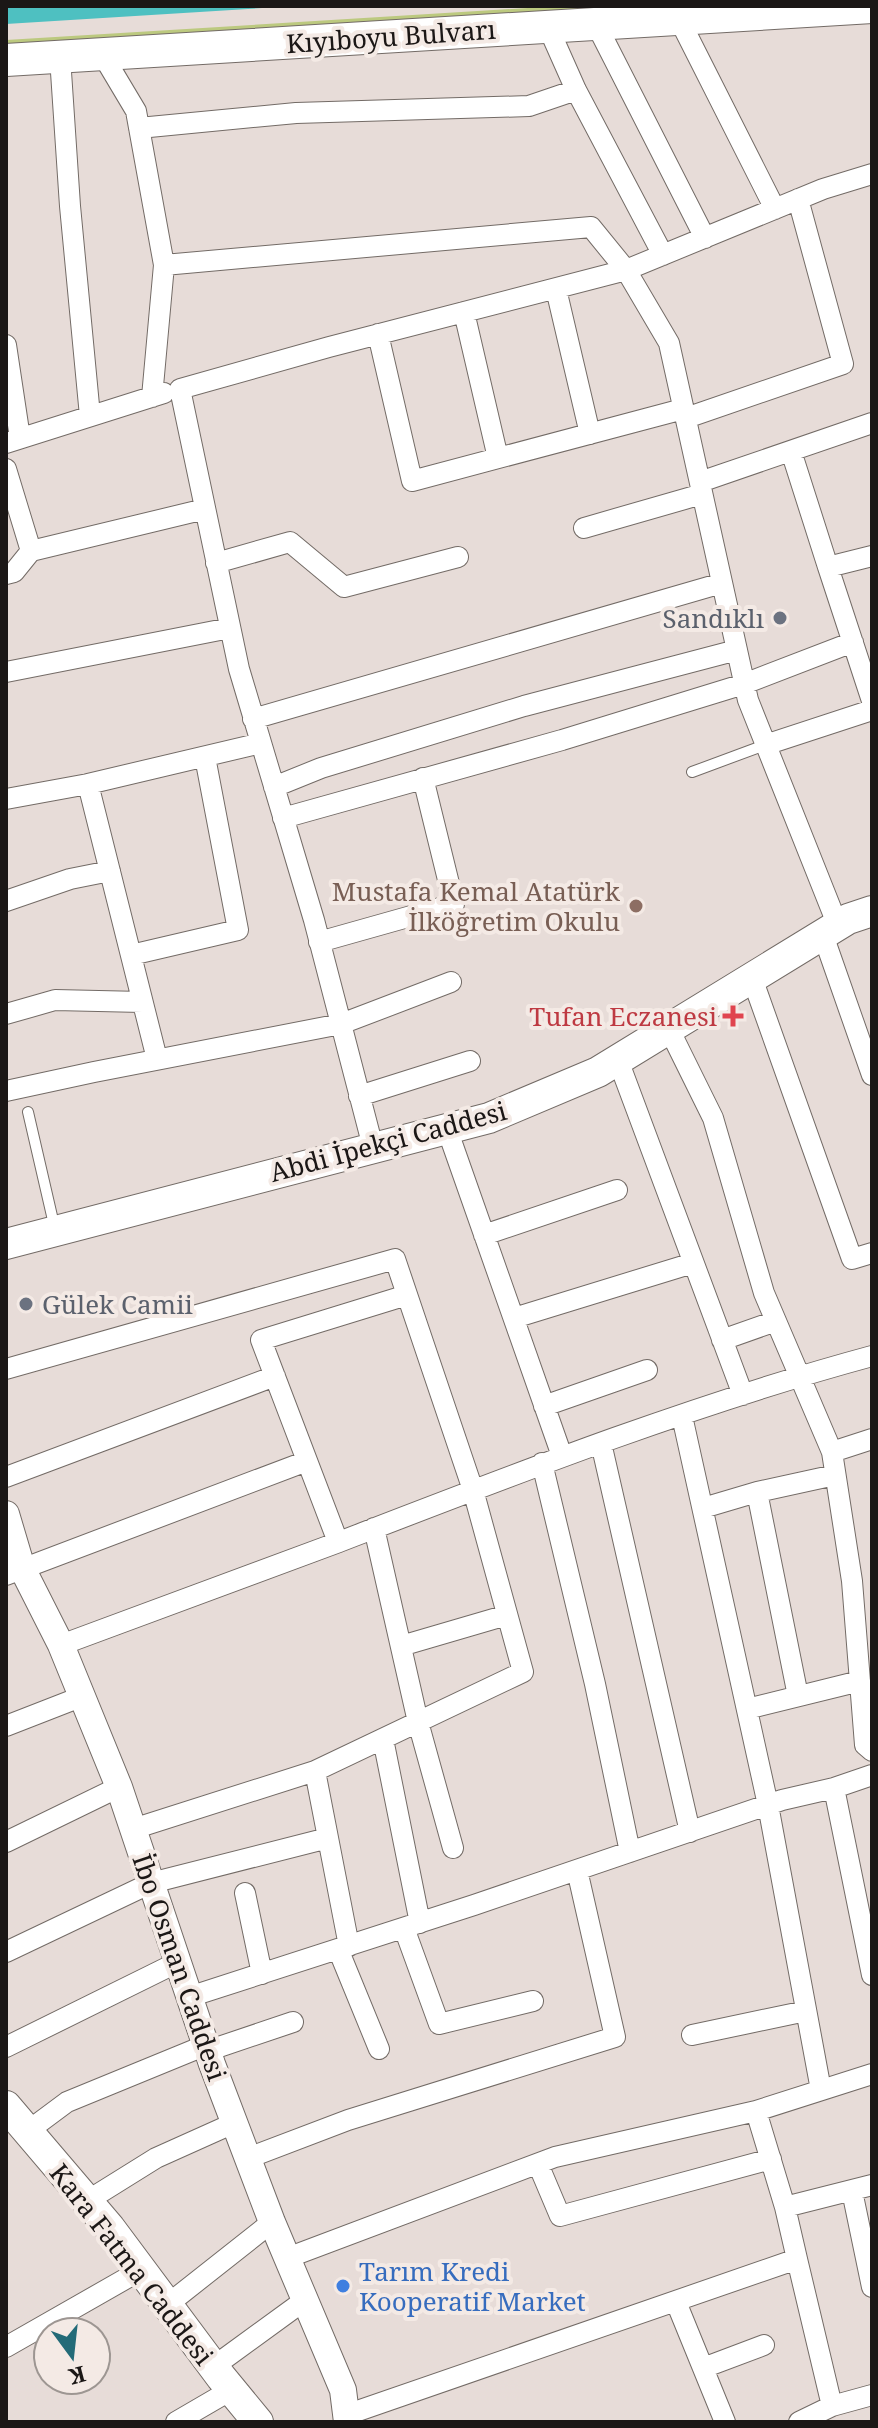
<svg xmlns="http://www.w3.org/2000/svg" width="878" height="2428" viewBox="0 0 878 2428" font-family="'Noto Serif',serif">
<style>
.green{fill:#bcc97f}
.water{fill:#4ec0c1}
.lines{fill:none;stroke-linecap:round;stroke-linejoin:round}
.service-casing{stroke:#736b66;stroke-width:12}
.minor-casing{stroke:#736b66;stroke-width:22}
.tertiary-casing{stroke:#736b66;stroke-width:28}
.secondary-casing{stroke:#736b66;stroke-width:32}
.primary-casing{stroke:#736b66;stroke-width:34}
.service{stroke:#fff;stroke-width:10}
.minor{stroke:#fff;stroke-width:20}
.tertiary{stroke:#fff;stroke-width:26}
.secondary{stroke:#fff;stroke-width:30}
.primary{stroke:#fff;stroke-width:32}
.worship-dot{fill:#6b7280;stroke:#f4eae5;stroke-width:3}
.education-dot{fill:#8d6e63;stroke:#f4eae5;stroke-width:3}
.health-dot{fill:#e0444e;stroke:#f4eae5;stroke-width:3}
.shop-dot{fill:#3f7fe0;stroke:#f4eae5;stroke-width:3}
.labels{text-anchor:middle;dominant-baseline:central;stroke-width:8;stroke-linejoin:round;paint-order:stroke}
.street-label{font-size:26px;fill:#1b1716;stroke:#f4eae5}
.worship-label{font-size:26px;fill:#5b616d;stroke:#f4eae5;text-anchor:end}
.education-label{font-size:26px;fill:#785e54;stroke:#f4eae5;text-anchor:end}
.health-label{font-size:26px;fill:#be3a42;stroke:#f4eae5;text-anchor:end}
.shop-label{font-size:26px;fill:#366cbe;stroke:#f4eae5;text-anchor:start}
</style>
<rect width="100%" height="100%" fill="#e7dcd8"/>
<path class="green" d="M 559,6 L 664,6 L 6,46 L 6,40 Z"/>
<path class="water" d="M 6,6 L 294,6 L 6,24 Z"/>
<g class="lines">
<defs>
<path id="service" d="M 692,772 L 765,745
M 28,1112 L 55,1229"/>
<path id="minor" d="M 679,19 L 775,209
M 596,24 L 705,238
M 548,27 L 576,90 L 663,255
M 102,54 L 136,111 L 164,265 L 152,397
M 60,57 L 70,206 L 90,416
M 139,128 L 296,113 L 529,106 L 576,90
M 164,265 L 591,227 L 626,270 L 669,343 L 748,700 L 838,926
M 556,289 L 590,434
M 464,312 L 498,458
M 378,334 L 412,481 L 683,409
M 6,345 L 20,438
M 686,418 L 843,364 L 798,199
M 6,443 L 164,393
M 791,451 L 828,567
M 6,469 L 31,551 L 205,509
M 700,482 L 872,423
M 584,528 L 702,494
M 872,556 L 828,567 L 872,701
M 216,563 L 290,542 L 344,587 L 458,557
M 6,574 L 14,572 L 31,551
M 6,672 L 230,628
M 253,719 L 722,583
M 765,745 L 872,710
M 88,784 L 157,1059
M 274,787 L 321,768 L 524,706 L 737,650
M 6,799 L 88,784 L 261,743
M 283,818 L 562,740 L 744,684 L 853,642
M 6,901 L 70,879 L 110,871
M 823,935 L 872,1075
M 319,942 L 454,904 L 423,778
M 131,955 L 238,930 L 205,757
M 752,978 L 852,1259 L 872,1253
M 6,1014 L 55,1000 L 142,1002
M 669,1029 L 713,1118 L 764,1293 L 832,1452 L 852,1581 L 865,1745 L 872,1751
M 618,1060 L 743,1395
M 6,1091 L 94,1072 L 341,1024 L 451,982
M 359,1096 L 470,1061
M 447,1129 L 562,1456
M 373,1147 L 314,920 L 239,669 L 180,389 L 329,347 L 626,270 L 823,189 L 872,174
M 484,1235 L 617,1190
M 514,1318 L 693,1263
M 722,1340 L 776,1321
M 6,1369 L 395,1259 L 473,1490 L 523,1672 L 315,1771 L 133,1829
M 544,1406 L 647,1370
M 682,1416 L 768,1805 L 821,2090
M 601,1443 L 690,1832
M 832,1452 L 872,1439
M 542,1463 L 595,1684 L 630,1852
M 6,1477 L 275,1376
M 757,1492 L 798,1696
M 703,1508 L 757,1492 L 835,1475
M 374,1528 L 418,1722 L 453,1848
M 338,1542 L 261,1340 L 407,1295
M 6,1575 L 307,1461
M 61,1645 C 154,1611 247,1577 339,1542 C 515,1474 691,1405 872,1356
M 401,1646 L 507,1615
M 747,1709 L 860,1681
M 6,1726 L 83,1696
M 383,1739 L 420,1923
M 315,1771 L 349,1946
M 834,1788 L 872,1975
M 6,1842 L 119,1787
M 245,1893 L 262,1974
M 404,1928 L 439,2024 L 533,2001
M 338,1949 L 379,2049
M 6,1952 L 151,1883 L 328,1838
M 189,1997 L 474,1905 L 782,1800 L 834,1788 L 872,1775
M 692,2035 L 806,2011
M 6,2047 L 178,1962
M 207,2051 L 293,2022
M 28,2131 L 67,2102 L 206,2045
M 248,2158 L 348,2120 L 615,2037 L 577,1870
M 538,2164 L 560,2216 L 771,2159
M 852,2191 L 872,2287
M 87,2201 L 156,2158 L 234,2123
M 785,2207 L 872,2185
M 287,2258 L 555,2157 L 756,2111 L 872,2074
M 797,2259 L 832,2406
M 676,2302 L 725,2422
M 167,2305 L 272,2222
M 6,2347 L 141,2270
M 213,2367 L 305,2300
M 703,2368 L 764,2345
M 346,2415 L 797,2259 L 785,2207 L 756,2111
M 176,2422 L 231,2390
M 799,2422 L 832,2406 L 872,2395"/>
<path id="tertiary" d="M 6,1514 L 22,1568 L 61,1645 L 119,1787 L 212,2064 L 272,2222 L 343,2390 L 347,2422"/>
<path id="secondary" d="M 6,1244 L 489,1118 L 598,1072 L 848,919 L 872,911
M 6,2106 L 110,2228 L 221,2377 L 258,2422"/>
<path id="primary" d="M 6,60 L 872,7"/>
</defs>
<use href="#service" class="service-casing"/>
<use href="#minor" class="minor-casing"/>
<use href="#tertiary" class="tertiary-casing"/>
<use href="#secondary" class="secondary-casing"/>
<use href="#primary" class="primary-casing"/>
<use href="#service" class="service"/>
<use href="#minor" class="minor"/>
<use href="#tertiary" class="tertiary"/>
<use href="#secondary" class="secondary"/>
<use href="#primary" class="primary"/>
</g>
<g class="worship-dot">
<circle cx="780" cy="618" r="8"/>
<circle cx="26" cy="1304" r="8"/>
</g>
<circle class="education-dot" cx="636" cy="906" r="8"/>
<path class="health-dot" d="M729 1004h8v8h8v8h-8v8h-8v-8h-8v-8h8z"/>
<circle class="shop-dot" cx="343" cy="2286" r="8"/>
<g class="labels">
<g class="street-label">
<text transform="translate(391 36) rotate(-4)">Kıyıboyu Bulvarı</text>
<text transform="translate(388 1141) rotate(-15)">Abdi İpekçi Caddesi</text>
<text transform="translate(180 1967) rotate(71)">İbo Osman Caddesi</text>
<text transform="translate(132 2264) rotate(52)">Kara Fatma Caddesi</text>
</g>
<g class="worship-label">
<text x="764" y="618">Sandıklı</text>
<text x="42" y="1304" text-anchor="start">Gülek Camii</text>
</g>
<g class="education-label">
<text x="620" y="891">Mustafa Kemal Atatürk<tspan x="620" dy="30">İlköğretim Okulu</tspan></text>
</g>
<g class="health-label">
<text x="717" y="1016">Tufan Eczanesi</text>
</g>
<g class="shop-label">
<text x="359" y="2271">Tarım Kredi<tspan x="359" dy="30">Kooperatif Market</tspan></text>
</g>
</g>
<rect width="878" height="2428" fill="none" stroke="#1b1716" stroke-width="16"/>
<g transform="translate(72 2356) rotate(165)"><circle r="38" fill="#f4eae5" stroke="#9d9692" stroke-width="2"/>
<path d="M0-6L14 30L0 20L-14 30Z" fill="#236b78"/>
<text y="-12" font-size="22" font-weight="bold" text-anchor="middle" fill="#1b1716">K</text>
</g>
</svg>
